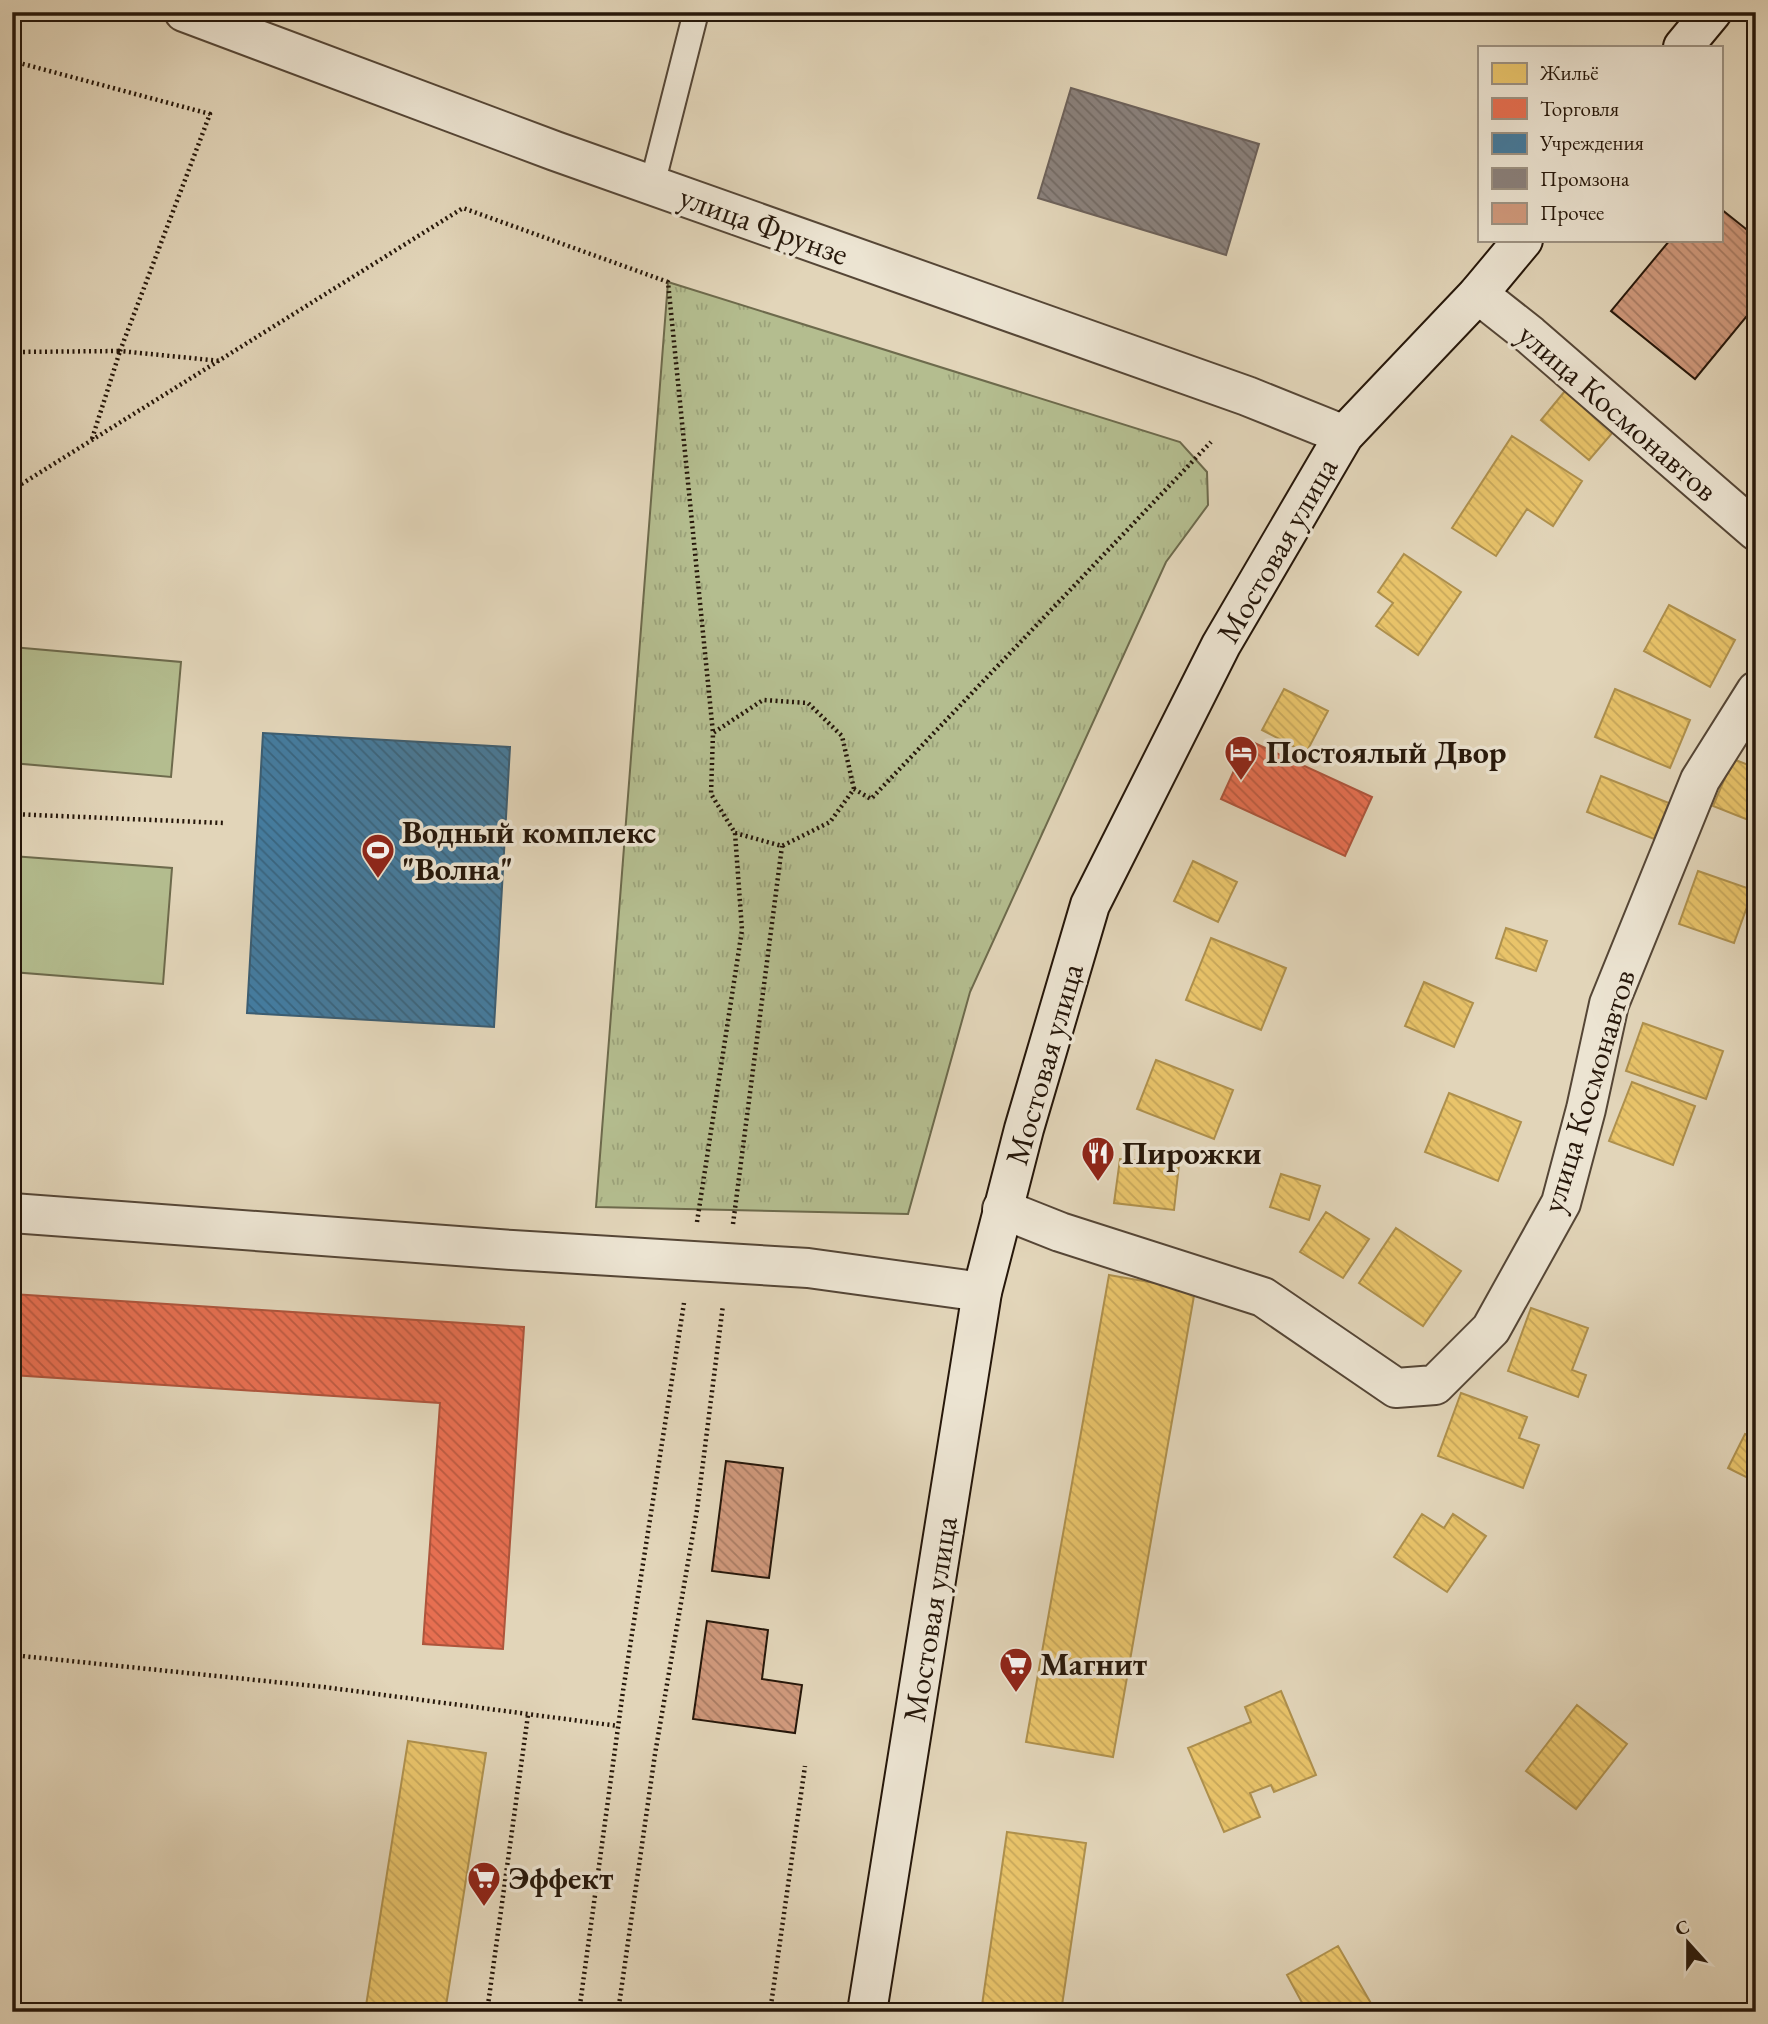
<svg xmlns="http://www.w3.org/2000/svg" width="1768" height="2024" viewBox="0 0 1768 2024" font-family="'EB Garamond',serif">
<style>
.grass{fill:url(#grass-tufts);stroke:#6d6a4c;stroke-width:2}
.garden{fill:#b4bd8f;stroke:#6d6a4c;stroke-width:2}
.homes{fill:url(#homes-back-hatch);stroke:#ae904d;stroke-width:2}
.shops{fill:url(#shops-back-hatch);stroke:#ad553c;stroke-width:2}
.public{fill:url(#public-back-hatch);stroke:#3c5d71;stroke-width:2}
.industry{fill:url(#industry-back-hatch);stroke:#6c615a;stroke-width:2}
.building{fill:url(#building-back-hatch);stroke:#26170a;stroke-width:2}
.lines{fill:none;stroke-linecap:round;stroke-linejoin:round}
.service-casing{stroke:#554636;stroke-width:28}
.minor-casing{stroke:#554636;stroke-width:42}
.tertiary-casing{stroke:#554636;stroke-width:42}
.secondary-casing{stroke:#26170a;stroke-width:42}
.path{stroke:#26170a;stroke-width:4.5;stroke-dasharray:2 3.5;stroke-linecap:butt}
.service{stroke:#ece4d2;stroke-width:24}
.minor{stroke:#ece4d2;stroke-width:38}
.tertiary{stroke:#ece4d2;stroke-width:38}
.secondary{stroke:#ece4d2;stroke-width:38}
.labels{text-anchor:middle;dominant-baseline:central;stroke-width:7;stroke-linejoin:round;paint-order:stroke}
.street-label{font-size:32px;fill:#26170a;stroke:#ece4d2}
.poi-label{font-size:32px;font-weight:bold;fill:#26170a;stroke:#ece4d2;text-anchor:start}
</style>
<defs>
<pattern id="grass-tufts" width="24" height="20" patternUnits="userSpaceOnUse" patternTransform="scale(1.75)"><rect width="24" height="20" fill="#b4bd8f"/><path d="M3 7l-1-3M5 7V3M7 7l1-3M15 17l-1-3M17 17v-4M19 17l1-3" fill="none" stroke="#9ba27a"/></pattern>
<pattern id="homes-back-hatch" width="6" height="6" patternUnits="userSpaceOnUse" patternTransform="scale(1.75)"><rect width="6" height="6" fill="#e9c46a"/><path d="M-1 5l2 2M0 0l6 6M5-1l2 2" fill="none" stroke="#c8a85b"/></pattern>
<pattern id="shops-back-hatch" width="6" height="6" patternUnits="userSpaceOnUse" patternTransform="scale(1.75)"><rect width="6" height="6" fill="#e76f51"/><path d="M-1 5l2 2M0 0l6 6M5-1l2 2" fill="none" stroke="#bb5a41"/></pattern>
<pattern id="public-back-hatch" width="6" height="6" patternUnits="userSpaceOnUse" patternTransform="scale(1.75)"><rect width="6" height="6" fill="#457b9d"/><path d="M-1 5l2 2M0 0l6 6M5-1l2 2" fill="none" stroke="#39647e"/></pattern>
<pattern id="industry-back-hatch" width="6" height="6" patternUnits="userSpaceOnUse" patternTransform="scale(1.75)"><rect width="6" height="6" fill="#8a817c"/><path d="M-1 5l2 2M0 0l6 6M5-1l2 2" fill="none" stroke="#716964"/></pattern>
<pattern id="building-back-hatch" width="6" height="6" patternUnits="userSpaceOnUse" patternTransform="scale(1.75)"><rect width="6" height="6" fill="#d0997c"/><path d="M-1 5l2 2M0 0l6 6M5-1l2 2" fill="none" stroke="#a97c64"/></pattern>
</defs>
<rect width="100%" height="100%" fill="#e2d5b9"/>
<filter id="stains"><feTurbulence type="fractalNoise" baseFrequency=".00286" numOctaves="4"/><feColorMatrix values="0 0 0 0 .2 0 0 0 0 .09 0 0 0 0 .02 0 0 0 .5 -.17"/></filter>
<radialGradient id="worn" r=".72"><stop offset=".6" stop-color="#630" stop-opacity="0"/><stop offset="1" stop-color="#630" stop-opacity=".3"/></radialGradient>
<path class="grass" d="M 668,282 L 1180,442 L 1207,472 L 1208,505 L 1166,562 L 970,992 L 908,1214 L 596,1207 Z"/>
<path class="garden" d="M 12,647 L 181,662 L 171,777 L 12,763 Z
M 12,856 L 172,868 L 163,984 L 12,972 Z"/>
<path class="homes" d="M 1565,391 L 1614,431 L 1589,460 L 1541,420 Z
M 1512,436 L 1582,481 L 1553,526 L 1527,509 L 1496,556 L 1452,528 Z
M 1404,554 L 1461,592 L 1418,655 L 1376,626 L 1393,603 L 1378,592 Z
M 1669,605 L 1735,640 L 1710,687 L 1644,651 Z
M 1284,689 L 1328,711 L 1306,753 L 1262,730 Z
M 1615,689 L 1690,720 L 1670,768 L 1595,737 Z
M 1733,759 L 1756,768 L 1756,823 L 1713,806 Z
M 1601,776 L 1669,803 L 1654,839 L 1587,812 Z
M 1193,861 L 1237,882 L 1218,922 L 1174,901 Z
M 1698,871 L 1753,890 L 1734,943 L 1679,924 Z
M 1506,928 L 1547,941 L 1536,971 L 1496,958 Z
M 1211,938 L 1286,968 L 1261,1030 L 1186,1000 Z
M 1424,982 L 1473,1003 L 1454,1047 L 1405,1026 Z
M 1643,1023 L 1723,1051 L 1706,1099 L 1626,1071 Z
M 1156,1060 L 1233,1090 L 1214,1139 L 1137,1109 Z
M 1632,1082 L 1695,1106 L 1673,1165 L 1609,1141 Z
M 1449,1093 L 1521,1122 L 1498,1181 L 1425,1152 Z
M 1120,1159 L 1179,1165 L 1174,1210 L 1114,1203 Z
M 1281,1174 L 1320,1186 L 1309,1220 L 1270,1207 Z
M 1326,1212 L 1369,1239 L 1343,1278 L 1300,1252 Z
M 1396,1228 L 1461,1271 L 1423,1326 L 1359,1283 Z
M 1109,1275 L 1195,1290 L 1113,1757 L 1026,1742 Z
M 1531,1308 L 1588,1328 L 1572,1370 L 1586,1375 L 1578,1397 L 1508,1371 Z
M 1461,1393 L 1527,1417 L 1519,1438 L 1539,1445 L 1523,1488 L 1438,1456 Z
M 1745,1434 L 1756,1439 L 1756,1482 L 1728,1468 Z
M 1422,1514 L 1444,1528 L 1453,1514 L 1486,1536 L 1447,1592 L 1394,1557 Z
M 1281,1691 L 1316,1775 L 1274,1792 L 1271,1785 L 1250,1793 L 1260,1817 L 1224,1832 L 1188,1748 L 1251,1722 L 1245,1707 Z
M 1577,1705 L 1627,1744 L 1576,1809 L 1526,1771 Z
M 408,1741 L 486,1753 L 445,2012 L 365,2012 Z
M 1007,1832 L 1086,1843 L 1061,2012 L 981,2012 Z
M 1338,1946 L 1376,2012 L 1307,2012 L 1287,1975 Z"/>
<path class="shops" d="M 1248,740 L 1372,797 L 1345,856 L 1221,799 Z
M 12,1294 L 524,1327 L 503,1649 L 423,1644 L 440,1403 L 12,1375 Z"/>
<path class="public" d="M 263,733 L 510,747 L 494,1027 L 247,1013 Z"/>
<path class="industry" d="M 1071,88 L 1259,144 L 1226,255 L 1038,198 Z"/>
<path class="building" d="M 1721,209 L 1756,237 L 1756,305 L 1695,379 L 1611,311 L 1670,240 L 1721,240 Z
M 726,1461 L 783,1468 L 769,1578 L 712,1571 Z
M 707,1621 L 768,1630 L 762,1679 L 802,1685 L 795,1733 L 693,1719 Z"/>
<g class="lines">
<defs>
<path id="service" d="M 652,185 L 696,12"/>
<path id="minor" d="M 1478,294 L 1530,335 L 1756,531
M 1002,1209 L 1060,1232 L 1263,1297 L 1396,1388 L 1435,1385 L 1491,1329 L 1561,1203 L 1586,1109 L 1609,1004 L 1700,780 L 1756,691
M 12,1213 L 512,1250 L 808,1268 L 982,1292"/>
<path id="tertiary" d="M 184,12 L 555,151 L 1247,396 L 1344,435"/>
<path id="secondary" d="M 1683,47 L 1712,12
M 867,2012 L 982,1292 L 1024,1129 L 1090,905 L 1221,645 L 1344,435 L 1478,294 L 1523,240"/>
</defs>
<use href="#service" class="service-casing"/>
<use href="#minor" class="minor-casing"/>
<use href="#tertiary" class="tertiary-casing"/>
<use href="#secondary" class="secondary-casing"/>
<path class="path" d="M 12,61 L 210,114 L 120,351 L 221,361
M 12,352 L 120,351 L 91,442
M 12,490 L 463,208 L 668,282 L 713,733
M 12,814 L 224,823
M 735,833 L 782,846 L 830,822 L 854,789 L 871,799 L 1211,442
M 697,1222 L 742,930 L 735,833 L 711,794 L 713,733 L 763,700 L 808,703 L 842,736 L 854,789
M 733,1224 L 782,846
M 12,1655 L 324,1687 L 618,1726
M 487,2012 L 528,1715
M 579,2012 L 623,1691 L 684,1303
M 618,2012 L 655,1754 L 697,1510 L 723,1305
M 770,2012 L 805,1766"/>
<use href="#service" class="service"/>
<use href="#minor" class="minor"/>
<use href="#tertiary" class="tertiary"/>
<use href="#secondary" class="secondary"/>
</g>
<defs>
<symbol id="hotel-pin" viewBox="-11 -11 22 30"><path d="M0 17L-7.5 6A9.5 9.5 0 1 1 7.5 6Z" fill="#8f2418" stroke="#ece4d2"/><path d="M-6-4.5h1.5V1H6V5H4.5V3h-9V5H-6ZM-4 0a1.8 1.8 0 1 1 3.6 0ZM.5 0V-2.5h3Q6-2.5 6 0Z" fill="#fff"/></symbol>
<symbol id="stadium-pin" viewBox="-11 -11 22 30"><path d="M0 17L-7.5 6A9.5 9.5 0 1 1 7.5 6Z" fill="#8f2418" stroke="#ece4d2"/><path d="M0-5a6.5 5 0 1 0 0 10a6.5 5 0 1 0 0-10ZM-3.5-1.8h7v3.6h-7Z" fill="#fff"/></symbol>
<symbol id="restaurant-pin" viewBox="-11 -11 22 30"><path d="M0 17L-7.5 6A9.5 9.5 0 1 1 7.5 6Z" fill="#8f2418" stroke="#ece4d2"/><path d="M-5-6h1v4h1v-4h1v4h1v-4h1v5L-1.5 .5V6h-2V.5L-5-1ZM5-6V6H3V1.5H1.5Q1.5-4 5-6Z" fill="#fff"/></symbol>
<symbol id="supermarket-pin" viewBox="-11 -11 22 30"><path d="M0 17L-7.5 6A9.5 9.5 0 1 1 7.5 6Z" fill="#8f2418" stroke="#ece4d2"/><path d="M-6-5.5h2.5l.6 2H6L4.5 2H-2.5L-4.4-4H-6ZM-1.5 3.2a1.3 1.3 0 1 0 .1 0ZM3 3.2a1.3 1.3 0 1 0 .1 0Z" fill="#fff"/></symbol>
</defs>
<g fill-rule="evenodd">
<use href="#hotel-pin" x="1222" y="733" width="38" height="52"/>
<use href="#stadium-pin" x="359" y="831" width="38" height="52"/>
<use href="#restaurant-pin" x="1079" y="1134" width="38" height="52"/>
<use href="#supermarket-pin" x="997" y="1645" width="38" height="52"/>
<use href="#supermarket-pin" x="465" y="1859" width="38" height="52"/>
</g>
<g class="labels">
<g class="street-label">
<text transform="translate(764 225) rotate(20)">улица Фрунзе</text>
<text transform="translate(1618 412) rotate(41)">улица Космонавтов</text>
<text transform="translate(1277 550) rotate(-60)">Мостовая улица</text>
<text transform="translate(1044 1064) rotate(-74)">Мостовая улица</text>
<text transform="translate(1588 1091) rotate(-73)">улица Космонавтов</text>
<text transform="translate(930 1619) rotate(-81)">Мостовая улица</text>
</g>
<g class="poi-label">
<text x="1266" y="752">Постоялый Двор</text>
<text x="402" y="832">Водный комплекс<tspan x="402" dy="37">"Волна"</tspan></text>
<text x="1122" y="1153">Пирожки</text>
<text x="1040" y="1664">Магнит</text>
<text x="508" y="1878">Эффект</text>
</g>
</g>
<rect width="1768" height="2024" fill="none" stroke="#e2d5b9" stroke-width="42"/>
<rect x="14" y="14" width="1740" height="1996" fill="none" stroke="#26170a" stroke-width="3.5"/>
<rect x="21" y="21" width="1726" height="1982" fill="none" stroke="#26170a" stroke-width="2"/>
<rect x="1478" y="46" width="245" height="196" fill="#ece4d2" stroke="#9d9282" stroke-width="2"/>
<rect x="1492" y="63" width="35" height="21" fill="#e9c46a" stroke="#9d9282" stroke-width="2"/>
<text x="1540" y="80" font-size="21" fill="#26170a">Жильё</text>
<rect x="1492" y="98" width="35" height="21" fill="#e76f51" stroke="#9d9282" stroke-width="2"/>
<text x="1540" y="116" font-size="21" fill="#26170a">Торговля</text>
<rect x="1492" y="133" width="35" height="21" fill="#457b9d" stroke="#9d9282" stroke-width="2"/>
<text x="1540" y="150" font-size="21" fill="#26170a">Учреждения</text>
<rect x="1492" y="168" width="35" height="21" fill="#8a817c" stroke="#9d9282" stroke-width="2"/>
<text x="1540" y="186" font-size="21" fill="#26170a">Промзона</text>
<rect x="1492" y="203" width="35" height="21" fill="#d0997c" stroke="#9d9282" stroke-width="2"/>
<text x="1540" y="220" font-size="21" fill="#26170a">Прочее</text>
<g transform="translate(1688 1943) rotate(339)" stroke="#ece4d2" stroke-width="5" paint-order="stroke">
<path d="M0-5L12 26L0 18L-12 26Z" fill="#26170a"/>
<text y="-10" font-size="19" font-weight="bold" text-anchor="middle" fill="#26170a">С</text>
</g>
<rect width="100%" height="100%" filter="url(#stains)"/>
<rect width="100%" height="100%" fill="url(#worn)"/>
</svg>
